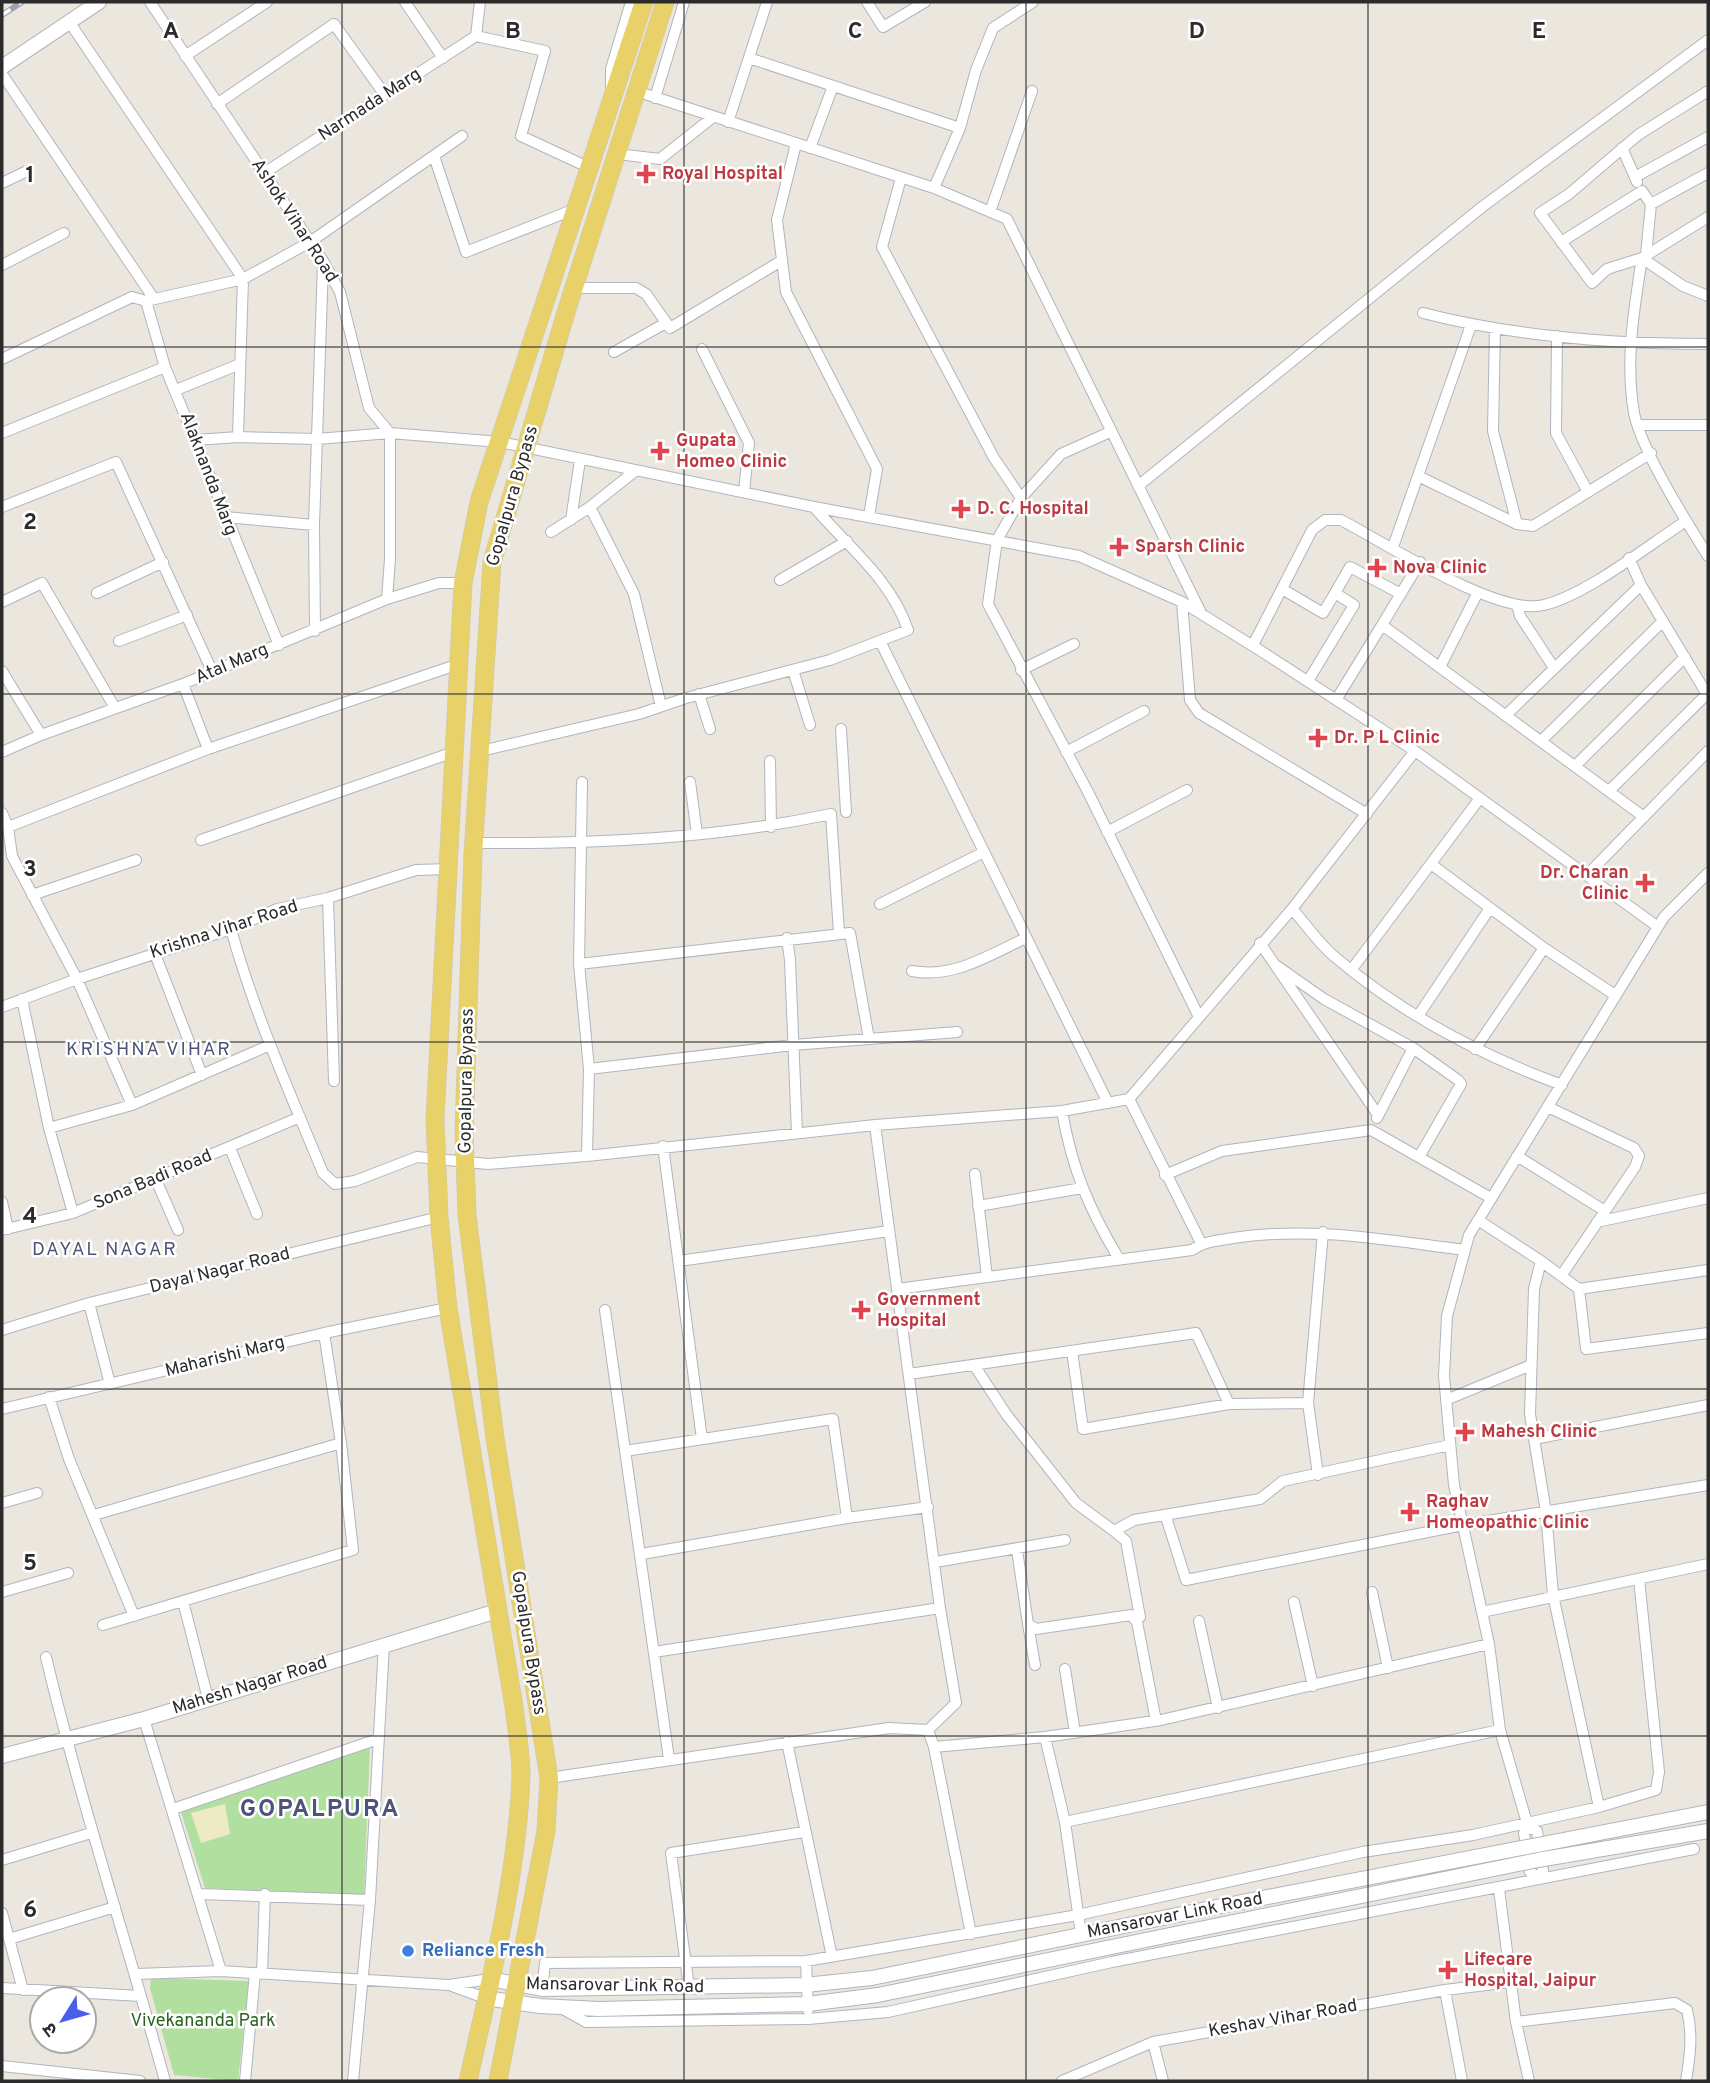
<svg xmlns="http://www.w3.org/2000/svg" width="1710" height="2083" viewBox="0 0 1710 2083" font-family="Overpass,'Noto Sans Devanagari',sans-serif">
<style>
.green{fill:#b0df9f}
.sand{fill:#eeebc4}
.lines{fill:none;stroke-linecap:round;stroke-linejoin:round}
.minor-casing{stroke:#b2b4be;stroke-width:12}
.tertiary-casing{stroke:#b2b4be;stroke-width:16}
.primary-casing{stroke:#c8c8c8;stroke-width:19}
.minor{stroke:#fff;stroke-width:10}
.tertiary{stroke:#fff;stroke-width:14}
.primary{stroke:#e7d168;stroke-width:18}
.rail-casing{stroke:#a1a3b4;stroke-width:6}
.rail{stroke:#fff;stroke-width:3.5;stroke-dasharray:10;stroke-linecap:butt}
.tertiary-bridge-casing{stroke:#b2b4be;stroke-width:16;stroke-linecap:butt}
.tertiary-bridge{stroke:#fff;stroke-width:14}
.grid{fill:none;stroke:#2b2b2b;stroke-width:2;stroke-opacity:0.55}
.health-dot{fill:#e0444e;stroke:#fff;stroke-width:2.5}
.shop-dot{fill:#3f7fe0;stroke:#fff;stroke-width:2.5}
.labels{text-anchor:middle;dominant-baseline:central;stroke-width:5;stroke-linejoin:round;paint-order:stroke}
.street-label{font-size:18px;fill:#2b2b2b;stroke:#fff}
.health-label{font-size:18px;font-weight:bold;fill:#be3a42;stroke:#fff;text-anchor:start}
.shop-label{font-size:18px;font-weight:bold;fill:#366cbe;stroke:#fff;text-anchor:start}
.park-label{font-size:18px;fill:#296420;stroke:#fff}
.neighbourhood-label{font-size:19px;letter-spacing:2px;fill:#4e5379;stroke:#fff}
.district-label{font-size:24px;font-weight:bold;letter-spacing:2px;fill:#4e5379;stroke:#fff}
.grid-label{font-size:23px;text-anchor:middle;font-weight:bold;fill:#2b2b2b;stroke:#fff;stroke-width:5;stroke-linejoin:round;paint-order:stroke}
</style>
<rect width="100%" height="100%" fill="#ece7de"/>
<path class="green" d="M 370,1747 L 364,1895 L 205,1888 L 180,1809 Z
M 151,1978 L 249,1981 L 238,2081 L 174,2075 L 150,1988 Z"/>
<path class="sand" d="M 225,1804 L 230,1834 L 201,1843 L 191,1813 Z"/>
<g class="lines">
<defs>
<path id="minor" d="M 150,2 L 323,261 L 340,292 L 369,408 L 390,433 L 500,442 L 814,507 L 1079,556 L 1182,602 L 1261,651 L 1415,751 L 1658,927
M 405,2 L 443,58
M 867,2 L 883,27 L 925,2
M 70,23 L 243,279 L 238,437
M 476,36 L 545,51 L 521,136 L 590,168
M 476,36 L 480,2
M 185,56 L 267,2
M 749,58 L 960,128
M 2,74 L 154,299
M 611,88 L 611,69 L 631,2
M 636,91 L 934,188 L 1007,219 L 1200,611
M 1708,91 L 1638,135 L 1569,194 L 1540,213 L 1592,283 L 1607,269 L 1642,258 L 1708,217
M 655,98 L 684,2
M 217,104 L 334,24 L 385,95
M 728,122 L 767,2
M 796,144 L 777,220 L 786,292 L 877,469 L 869,516
M 810,148 L 833,86
M 1622,148 L 1637,182
M 617,154 L 660,159 L 713,117
M 434,156 L 466,252 L 575,209
M 264,173 L 476,36
M 1635,177 L 1708,137
M 901,178 L 882,247 L 994,458 L 1021,498
M 2,183 L 27,171
M 934,188 L 960,128 L 976,70 L 993,28 L 1033,2
M 1651,204 L 1708,173
M 990,212 L 1032,91
M 1561,242 L 1642,191 L 1651,204 L 1646,255
M 2,265 L 64,233
M 574,288 L 636,288 L 646,294 L 670,328 L 781,261
M 1708,296 L 1683,286 L 1642,258 C 1634,309 1625,361 1634,413 C 1641,450 1687,523 1708,556
M 146,301 L 165,367 L 279,645
M 1423,313 C 1516,337 1612,344 1708,344
M 1495,328 L 1493,431 L 1517,524
M 1557,336 L 1556,433 L 1588,492
M 702,349 L 749,443 L 744,492
M 614,352 L 664,324
M 2,359 L 132,297 L 146,301 L 243,279 L 310,242 L 462,136
M 176,390 L 240,364
M 1639,425 L 1708,425
M 1110,432 L 1061,454 L 1021,498 L 997,540 L 988,604 L 1088,792 L 1199,1017
M 2,433 L 165,367
M 196,440 L 238,437 L 317,439 L 390,433 L 390,559 L 387,599
M 635,471 L 590,507 L 634,594 L 661,706
M 1418,476 L 1517,524 L 1533,526 L 1651,453
M 1138,486 L 1482,207 L 1708,40
M 2,507 L 116,462 L 212,671
M 225,517 L 314,525
M 571,520 L 580,460
M 551,532 L 590,507
M 1393,547 L 1471,325
M 1629,558 L 1641,585 L 1708,696
M 780,580 L 847,541
M 1282,589 L 1323,613 L 1335,593 L 1354,605 L 1308,681
M 97,593 L 163,562
M 1335,593 L 1350,567 L 1401,594
M 2,602 L 42,583 L 115,708
M 1182,602 L 1190,700 L 1199,713 L 1367,814
M 1517,605 L 1520,616 L 1554,668
M 1382,625 L 1420,562
M 315,631 L 314,525 L 323,264
M 119,641 L 187,615
M 881,643 L 1108,1103
M 1253,645 L 1312,530 L 1325,520 L 1341,520 C 1385,543 1499,617 1544,605 C 1588,594 1647,546 1686,521
M 1440,667 L 1478,592
M 793,670 L 810,725
M 1021,670 L 1074,644
M 2,671 L 41,735
M 183,684 L 208,749
M 699,694 L 710,729
M 1336,700 L 1382,625 L 1644,817
M 1506,715 L 1641,585
M 841,729 L 846,812
M 1541,741 L 1663,621
M 481,751 L 639,714 L 686,698 L 830,660 L 908,630 C 891,579 848,547 814,507
M 2,752 L 41,735 L 183,684 L 387,599 L 439,583 L 463,583
M 1066,752 L 1144,711
M 770,761 L 771,827
M 1575,766 L 1685,657
M 690,782 L 697,834
M 1609,791 L 1707,694
M 2,813 L 8,827 L 12,856 L 77,979 L 132,1105
M 8,827 L 208,749 L 456,665
M 1107,832 L 1187,790
M 201,840 L 454,752
M 474,843 C 594,844 713,839 831,814 L 839,933
M 1431,864 L 1544,948 L 1615,995
M 1587,875 L 1708,751
M 32,895 L 136,860
M 328,898 L 334,1081
M 880,904 L 982,853
M 1292,909 C 1306,924 1319,944 1335,957 C 1402,1014 1480,1055 1562,1085
M 231,929 C 254,1013 290,1093 323,1173 L 335,1184 L 355,1181 L 417,1157 L 488,1164 L 587,1156 L 875,1125 L 1062,1111 L 1129,1099 L 1292,909 L 1415,751
M 787,938 L 790,960 L 797,1133
M 1260,943 L 1378,1115
M 155,954 L 202,1075
M 579,964 L 582,782
M 1277,966 L 1324,999 L 1413,1048 L 1458,1080 L 1461,1084 L 1419,1157
M 1352,969 L 1480,798
M 912,971 C 953,979 989,955 1026,938
M 22,999 L 49,1128 L 73,1213
M 2,1007 L 77,979 L 231,929 L 277,909 L 328,898 L 416,870 L 450,869
M 1418,1016 L 1490,908
M 1475,1049 L 1544,948
M 589,1069 L 793,1045 L 957,1032
M 1129,1099 L 1201,1243
M 1548,1107 L 1634,1148 L 1639,1156 L 1635,1167 L 1561,1276
M 1062,1111 C 1072,1169 1089,1209 1119,1259
M 1377,1118 L 1413,1048
M 49,1128 L 132,1105 L 270,1045
M 663,1146 L 702,1439
M 230,1148 L 257,1214
M 587,1156 L 589,1069 L 579,964 L 850,933 L 869,1039
M 1517,1156 L 1605,1211
M 975,1174 L 987,1277
M 1165,1175 L 1222,1151 L 1371,1130 L 1491,1198
M 156,1180 L 178,1230
M 2,1202 L 8,1229
M 978,1206 L 1082,1188
M 1478,1220 L 1541,1261 L 1534,1289 L 1530,1414 L 1546,1512 L 1553,1595 L 1599,1807
M 1597,1222 L 1708,1198
M 2,1230 L 73,1213 L 300,1117
M 679,1261 L 889,1231
M 1541,1261 L 1579,1289 L 1708,1270
M 897,1289 L 1192,1250 C 1204,1241 1218,1241 1233,1238 C 1314,1226 1384,1240 1465,1250
M 1579,1289 L 1586,1349 L 1708,1333
M 89,1303 L 110,1384
M 605,1310 L 669,1759
M 2,1330 L 89,1303 L 439,1217
M 1072,1351 L 1083,1429 L 1229,1404 L 1308,1403
M 974,1365 L 1006,1414 L 1076,1503 L 1114,1531 L 1134,1520 L 1260,1499 L 1283,1481 L 1450,1445
M 909,1374 L 1196,1333 L 1229,1404
M 49,1397 L 69,1459 L 134,1616
M 1446,1400 L 1531,1365
M 2,1409 L 324,1333 L 448,1308
M 1534,1439 L 1708,1405
M 625,1451 L 833,1419 L 847,1518
M 1318,1475 L 1308,1403 L 1323,1232
M 2,1503 L 37,1493
M 94,1515 L 341,1443
M 1166,1517 L 1186,1580 L 1463,1525 L 1708,1485
M 1114,1531 L 1126,1541 L 1140,1617
M 1017,1550 L 1028,1624 L 1036,1629 L 1131,1615 L 1137,1622 L 1156,1721
M 642,1554 L 847,1518 L 928,1507
M 935,1562 L 1065,1540
M 2,1592 L 68,1573
M 1372,1592 L 1388,1668
M 183,1601 L 208,1699
M 1294,1602 L 1313,1686
M 1482,1612 L 1708,1564
M 1199,1621 L 1218,1708
M 1028,1624 L 1035,1665
M 103,1625 L 353,1550 L 341,1443 L 324,1333
M 654,1652 L 940,1608
M 46,1657 C 80,1800 126,1939 165,2081
M 1065,1669 L 1075,1733
M 144,1719 L 221,1971
M 928,1730 L 934,1747 L 971,1934
M 1045,1737 L 1065,1822 L 1081,1934
M 787,1742 L 832,1957
M 934,1747 L 1045,1737 L 1161,1720 L 1489,1644
M 549,1778 L 889,1728 L 928,1730 L 956,1703 L 940,1608 L 875,1125
M 173,1809 L 378,1739
M 1065,1822 L 1500,1730
M 1528,1827 L 1527,1823 L 1599,1807 L 1656,1790 L 1659,1772 L 1639,1579
M 1528,1827 L 1537,1831 L 1543,1871 L 1537,1876 L 1530,1872 L 1524,1833 Z
M 2,1860 L 91,1833
M 1499,1889 L 1516,2022 L 1529,2081
M 200,1894 L 370,1900
M 2,1913 L 23,1990
M 9,1939 L 115,1907
M 806,1961 L 808,2010
M 262,1973 L 265,1894
M 136,1974 L 221,1971 L 449,1985 L 490,1979
M 452,1986 L 485,1998
M 2,1988 L 141,1996
M 689,1988 L 671,1853 L 804,1832
M 542,1989 L 545,1963 L 806,1961 L 1078,1915 L 1363,1852 L 1473,1835 L 1527,1823 L 1500,1730 L 1489,1644 L 1454,1485 L 1444,1376 L 1447,1316 L 1469,1235 L 1664,917 L 1708,873
M 1445,1990 L 1462,2081
M 561,2008 L 586,2022 L 808,2019 L 888,2012 L 1112,1962 L 1694,1849
M 1516,2022 L 1675,2003 L 1687,2010 C 1693,2035 1690,2056 1686,2081
M 1153,2042 L 1163,2081
M 2,2066 L 140,2081
M 245,2081 L 255,1973
M 353,2081 L 370,1900 L 384,1644
M 1062,2081 L 1153,2042 L 1445,1990 L 1511,1982"/>
<path id="tertiary" d="M 2,67 L 99,2
M 2,1756 L 144,1719 L 497,1611
M 490,1979 L 542,1989 L 805,1985 L 872,1978 L 1211,1908
M 485,1998 L 540,2006 L 599,2009 L 808,2004 L 878,1995 L 1214,1926"/>
<path id="primary" d="M 468,2081 C 490,1982 517,1879 521,1777 C 521,1754 517,1730 514,1707 L 448,1308 L 439,1217 L 435,1119 L 463,583 L 479,502 L 644,2
M 498,2081 L 546,1831 L 549,1778 L 495,1438 L 467,1215 L 464,1132 L 473,854 L 492,562 L 567,309 L 665,2"/>
</defs>
<use href="#minor" class="minor-casing"/>
<use href="#tertiary" class="tertiary-casing"/>
<use href="#primary" class="primary-casing"/>
<use href="#minor" class="minor"/>
<use href="#tertiary" class="tertiary"/>
<use href="#primary" class="primary"/>
<defs>
<path id="rail" d="M 2,15 L 22,2"/>
</defs>
<use href="#rail" class="rail-casing"/>
<use href="#rail" class="rail"/>
<defs>
<path id="tertiary-bridge" d="M 1211,1908 L 1708,1812
M 1214,1926 L 1538,1860 L 1708,1831"/>
</defs>
<use href="#tertiary-bridge" class="tertiary-bridge-casing"/>
<use href="#tertiary-bridge" class="tertiary-bridge"/>
</g>
<path class="grid" d="M 342,2 L 342,2081M 684,2 L 684,2081M 1026,2 L 1026,2081M 1368,2 L 1368,2081M 2,347 L 1708,347M 2,694 L 1708,694M 2,1042 L 1708,1042M 2,1389 L 1708,1389M 2,1736 L 1708,1736"/>
<g class="health-dot">
<path d="M642.5 163.5h7v7h7v7h-7v7h-7v-7h-7v-7h7z"/>
<path d="M656.5 440.5h7v7h7v7h-7v7h-7v-7h-7v-7h7z"/>
<path d="M957.5 498.5h7v7h7v7h-7v7h-7v-7h-7v-7h7z"/>
<path d="M1115.5 536.5h7v7h7v7h-7v7h-7v-7h-7v-7h7z"/>
<path d="M1373.5 557.5h7v7h7v7h-7v7h-7v-7h-7v-7h7z"/>
<path d="M1314.5 727.5h7v7h7v7h-7v7h-7v-7h-7v-7h7z"/>
<path d="M1641.5 872.5h7v7h7v7h-7v7h-7v-7h-7v-7h7z"/>
<path d="M857.5 1299.5h7v7h7v7h-7v7h-7v-7h-7v-7h7z"/>
<path d="M1461.5 1421.5h7v7h7v7h-7v7h-7v-7h-7v-7h7z"/>
<path d="M1406.5 1501.5h7v7h7v7h-7v7h-7v-7h-7v-7h7z"/>
<path d="M1444.5 1959.5h7v7h7v7h-7v7h-7v-7h-7v-7h7z"/>
</g>
<circle class="shop-dot" cx="408" cy="1951" r="7"/>
<g class="labels">
<g class="street-label">
<text transform="translate(370 105) rotate(-33)">Narmada Marg</text>
<text transform="translate(294 221) rotate(57)">Ashok Vihar Road</text>
<text transform="translate(208 474) rotate(69)">Alaknanda Marg</text>
<text transform="translate(513 496) rotate(-74)">Gopalpura Bypass</text>
<text transform="translate(232 664) rotate(-23)">Atal Marg</text>
<text transform="translate(224 930) rotate(-18)">Krishna Vihar Road</text>
<text transform="translate(467 1081) rotate(-89)">Gopalpura Bypass</text>
<text transform="translate(153 1180) rotate(-23)">Sona Badi Road</text>
<text transform="translate(220 1271) rotate(-14)">Dayal Nagar Road</text>
<text transform="translate(225 1357) rotate(-14)">Maharishi Marg</text>
<text transform="translate(528 1643) rotate(81)">Gopalpura Bypass</text>
<text transform="translate(250 1686) rotate(-17)">Mahesh Nagar Road</text>
<text transform="translate(1175 1916) rotate(-11)">Mansarovar Link Road</text>
<text transform="translate(615 1986) rotate(1)">Mansarovar Link Road</text>
<text transform="translate(1283 2019) rotate(-10)">Keshav Vihar Road</text>
</g>
<g class="health-label">
<text x="662" y="174">Royal Hospital</text>
<text x="676" y="441">Gupata<tspan x="676" dy="21">Homeo Clinic</tspan></text>
<text x="977" y="509">D. C. Hospital</text>
<text x="1135" y="547">Sparsh Clinic</text>
<text x="1393" y="568">Nova Clinic</text>
<text x="1334" y="738">Dr. P L Clinic</text>
<text x="1629" y="873" text-anchor="end">Dr. Charan<tspan x="1629" dy="21">Clinic</tspan></text>
<text x="877" y="1300">Government<tspan x="877" dy="21">Hospital</tspan></text>
<text x="1481" y="1432">Mahesh Clinic</text>
<text x="1426" y="1502">Raghav<tspan x="1426" dy="21">Homeopathic Clinic</tspan></text>
<text x="1464" y="1960">Lifecare<tspan x="1464" dy="21">Hospital, Jaipur</tspan></text>
</g>
<g class="shop-label">
<text x="422" y="1951">Reliance Fresh</text>
</g>
<g class="park-label">
<text x="203" y="2021">Vivekananda Park</text>
</g>
<g class="neighbourhood-label">
<text x="149" y="1050">KRISHNA VIHAR</text>
<text x="105" y="1250">DAYAL NAGAR</text>
</g>
<g class="district-label">
<text x="320" y="1810">GOPALPURA</text>
</g>
</g>
<g class="grid-label">
<text x="171" y="38">A</text>
<text x="513" y="38">B</text>
<text x="855" y="38">C</text>
<text x="1197" y="38">D</text>
<text x="1539" y="38">E</text>
<text x="30" y="182">1</text>
<text x="30" y="529">2</text>
<text x="30" y="876">3</text>
<text x="30" y="1223">4</text>
<text x="30" y="1570">5</text>
<text x="30" y="1917">6</text>
</g>
<rect width="1710" height="2083" fill="none" stroke="#2b2b2b" stroke-width="7"/>
<g transform="translate(63 2020) rotate(233)"><circle r="33" fill="#ffffff" stroke="#aaaaaa" stroke-width="2"/>
<path d="M0-5L12 26L0 18L-12 26Z" fill="#4a5eed"/>
<text y="-10" font-size="19" font-weight="bold" text-anchor="middle" fill="#2b2b2b">उ</text>
</g>
</svg>
